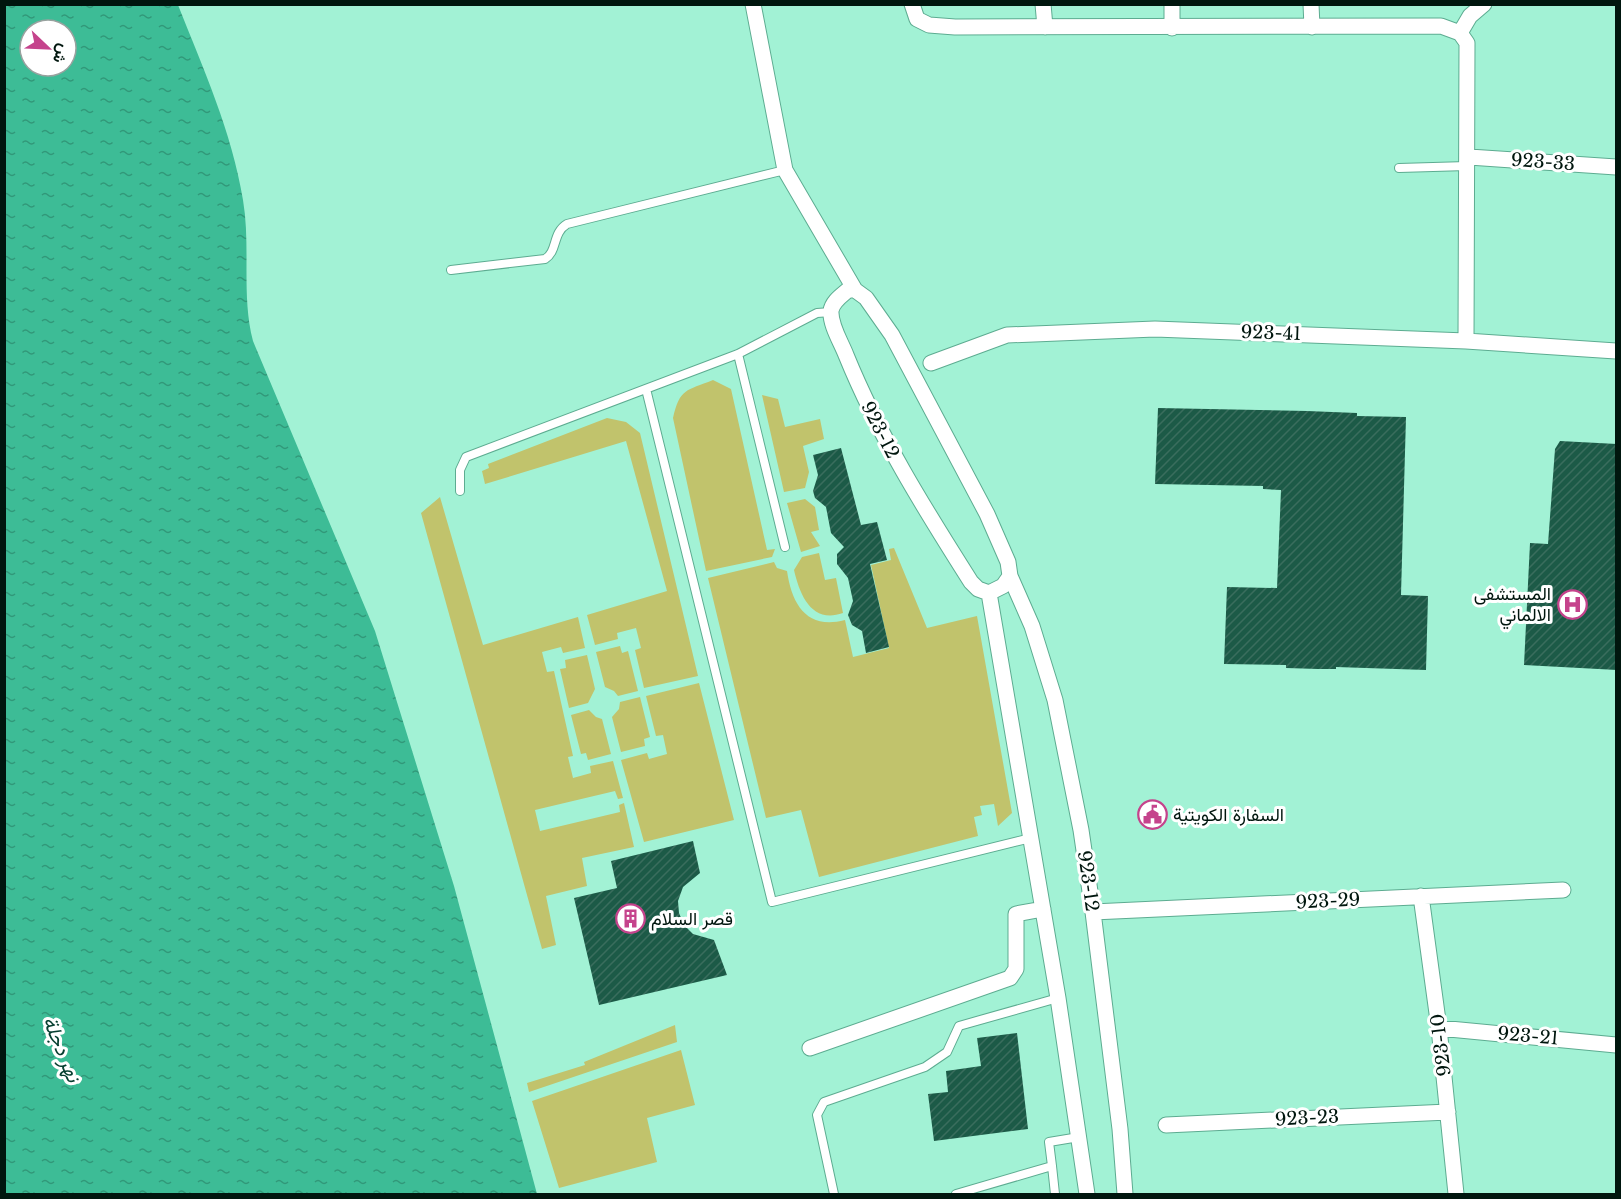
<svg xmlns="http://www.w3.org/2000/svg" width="1621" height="1199" viewBox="0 0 1621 1199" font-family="'Libre Baskerville',Vazirmatn,serif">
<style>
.grass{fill:#c1c36c}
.water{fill:url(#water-ripples);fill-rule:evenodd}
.building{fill:url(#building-hatch)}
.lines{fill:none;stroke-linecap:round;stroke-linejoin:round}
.lane-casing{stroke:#5dac91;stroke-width:10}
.street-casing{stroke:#5dac91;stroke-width:17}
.lane{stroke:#fff;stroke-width:8}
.street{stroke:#fff;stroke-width:15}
.labels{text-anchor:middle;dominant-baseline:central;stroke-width:6;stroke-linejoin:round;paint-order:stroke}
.street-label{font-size:18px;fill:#00160e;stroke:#fff}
.poi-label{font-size:18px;fill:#00160e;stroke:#fff;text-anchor:start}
.water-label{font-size:20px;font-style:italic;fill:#053e2f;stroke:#fff}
</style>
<defs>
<pattern id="water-ripples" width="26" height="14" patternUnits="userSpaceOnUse" patternTransform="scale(1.5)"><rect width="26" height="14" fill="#3dbc96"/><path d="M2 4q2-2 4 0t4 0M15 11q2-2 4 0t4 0" fill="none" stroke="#319879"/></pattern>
<pattern id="building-hatch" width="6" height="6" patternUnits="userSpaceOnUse" patternTransform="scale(1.5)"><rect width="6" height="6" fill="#1c5a47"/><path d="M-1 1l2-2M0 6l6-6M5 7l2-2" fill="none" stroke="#3a6d5d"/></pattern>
</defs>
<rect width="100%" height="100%" fill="#a2f2d5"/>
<path class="grass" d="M 713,380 L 731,389 L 767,550 L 775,549 L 772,557 L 706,571 L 673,418 C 680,388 686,391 713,380 Z
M 762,395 L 778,399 L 785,427 L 820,419 L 824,439 L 803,446 L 809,472 L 805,488 L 784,492 Z
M 607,418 L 626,422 L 640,433 L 698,676 L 644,688 L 635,650 L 641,648 L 636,628 L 617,633 L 618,639 L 595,645 L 587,615 L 667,591 L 626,441 L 485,484 L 482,471 L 489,468 L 488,464 Z
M 440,497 L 483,645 L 578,617 L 585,648 L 563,653 L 561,647 L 542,652 L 547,672 L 554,671 L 573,756 L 568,757 L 573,778 L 591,773 L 590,766 L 613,761 L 623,798 L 618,799 L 615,791 L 535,810 L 540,831 L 620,812 L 619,805 L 624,803 L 634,847 L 582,858 L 587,886 L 546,896 L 556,945 L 542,949 L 421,513 Z
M 805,499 L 815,507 L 819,530 L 811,532 L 820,546 L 801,552 L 787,503 Z
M 894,548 L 927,628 L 977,616 L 1012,813 L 998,826 L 994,804 L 980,806 L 982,815 L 974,817 L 978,836 L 819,877 L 801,810 L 766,818 L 708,578 L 774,562 L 777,568 L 787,571 C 792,605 807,630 845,620 L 853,657 L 889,648 L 871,565 L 891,560 L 889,549 Z
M 819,553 L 825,580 L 836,578 L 843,613 C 812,624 800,596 794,570 L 802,557 Z
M 620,646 L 622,653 L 628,651 L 638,691 L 618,696 L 614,691 L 605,687 L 596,652 Z
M 587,655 L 595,689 L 588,703 L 569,708 L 560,669 L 566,668 L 565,660 Z
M 699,683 L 734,820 L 644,842 L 621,760 L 647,753 L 649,759 L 667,754 L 663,735 L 656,736 L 646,696 Z
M 640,697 L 650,737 L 644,739 L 645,746 L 621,752 L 612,717 L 619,709 L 620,702 Z
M 589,710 L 596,717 L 602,719 L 611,754 L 588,760 L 586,753 L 581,754 L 571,715 Z
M 675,1025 L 677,1042 L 529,1092 L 527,1083 L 585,1065 L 584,1062 Z
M 681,1050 L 695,1105 L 647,1118 L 657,1162 L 559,1188 L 532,1101 Z"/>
<path class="water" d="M 5,4 L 178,5 C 203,68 232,132 243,200 C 251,247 241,295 253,341 L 375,631 L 454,886 L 537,1194 L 5,1194 ZM 30,30 L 66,30 L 66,66 L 30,66 Z"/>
<path class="building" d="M 1158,408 L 1307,411 L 1357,413 L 1357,416 L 1406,417 L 1401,595 L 1428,596 L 1426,670 L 1336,667 L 1336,669 L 1318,669 L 1286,668 L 1286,665 L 1224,664 L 1227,587 L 1277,588 L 1281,490 L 1263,489 L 1263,486 L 1155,484 Z
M 1560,441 L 1617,444 L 1617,670 L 1524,665 L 1530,543 L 1548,544 L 1555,449 Z
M 841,448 L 861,525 L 877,522 L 887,560 L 870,564 L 889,647 L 866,653 L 862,631 L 852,625 L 848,615 L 853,601 L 848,578 L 837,564 L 837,554 L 844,547 L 831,533 L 826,507 L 815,498 L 813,491 L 818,475 L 813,455 Z
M 693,841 L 700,873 L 683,887 L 678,901 L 679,913 L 684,925 L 693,934 L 714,940 L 727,975 L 599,1005 L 574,898 L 617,888 L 611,861 Z
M 1017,1033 L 1028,1129 L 934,1141 L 928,1094 L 948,1092 L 946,1071 L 981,1066 L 977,1038 Z"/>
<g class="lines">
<defs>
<path id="lane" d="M 1399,168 L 1467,166
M 451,270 L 545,259 C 558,251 552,233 567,224 L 785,170
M 738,354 L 785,547
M 646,389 L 772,902 L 1031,838
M 460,491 L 460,470 L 466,457 L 738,354 L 817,313 L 831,312
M 1052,1166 L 1055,1194
M 834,1194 L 817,1115 L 824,1102 L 925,1067 L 947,1052 L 959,1026 L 1058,998
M 956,1194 L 1052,1166 L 1049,1142 L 1079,1137"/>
<path id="street" d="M 753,4 L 785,170 L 855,290
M 912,4 L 917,19 L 929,25 L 955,27 L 1441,26 L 1460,33 L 1467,43 L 1466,341
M 1043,4 L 1045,27
M 1172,4 L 1172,28
M 1311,4 L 1312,27
M 1460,33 L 1470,16 L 1484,4
M 1469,157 L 1616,167
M 931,363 L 1007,335 L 1155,329 L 1466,341 L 1616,351
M 1010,576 L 1003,586 L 989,593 L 978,589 L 971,582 C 924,508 879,436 846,355 C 841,342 830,325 831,311 C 832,302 841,296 848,290 L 855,290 L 866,298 L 892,335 L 987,514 L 1008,562 L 1010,576 L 1032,626 L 1055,700 L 1081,830 L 1093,912 L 1120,1129 L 1125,1194
M 989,593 L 1058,998 L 1087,1194
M 1421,896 L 1439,1028 L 1456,1194
M 1093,912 L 1563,890
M 1439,1028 L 1616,1045
M 810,1048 L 1010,978 L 1016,969 L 1016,914 L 1043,909
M 1166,1125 L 1448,1112"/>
</defs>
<use href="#lane" class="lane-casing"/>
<use href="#street" class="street-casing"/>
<use href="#lane" class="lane"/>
<use href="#street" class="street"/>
</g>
<defs>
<symbol id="hospital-ring" viewBox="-11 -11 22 22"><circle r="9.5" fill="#fff" stroke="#c5438c" stroke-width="1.5"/><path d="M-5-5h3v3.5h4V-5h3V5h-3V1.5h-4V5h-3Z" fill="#c5438c"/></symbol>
<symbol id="civic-ring" viewBox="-11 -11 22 22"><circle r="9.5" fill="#fff" stroke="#c5438c" stroke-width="1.5"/><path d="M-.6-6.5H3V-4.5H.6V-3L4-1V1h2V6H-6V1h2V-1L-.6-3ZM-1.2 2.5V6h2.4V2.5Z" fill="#c5438c"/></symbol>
<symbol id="building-ring" viewBox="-11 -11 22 22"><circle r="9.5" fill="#fff" stroke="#c5438c" stroke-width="1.5"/><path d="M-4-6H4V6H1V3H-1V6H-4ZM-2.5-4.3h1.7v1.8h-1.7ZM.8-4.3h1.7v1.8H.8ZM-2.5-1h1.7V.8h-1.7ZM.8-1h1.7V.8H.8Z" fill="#c5438c"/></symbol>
</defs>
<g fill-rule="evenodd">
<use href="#hospital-ring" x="1556" y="588" width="33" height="33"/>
<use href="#civic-ring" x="1136" y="798" width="33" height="33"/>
<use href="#building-ring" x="614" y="902" width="33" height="33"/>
</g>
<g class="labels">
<g class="street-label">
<text transform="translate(1543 162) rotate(4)">923-33</text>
<text transform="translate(1271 333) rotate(2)">923-41</text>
<text transform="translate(880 430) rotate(63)">923-12</text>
<text transform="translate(1088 881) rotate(82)">923-12</text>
<text transform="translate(1328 901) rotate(-3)">923-29</text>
<text transform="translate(1528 1036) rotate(5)">923-21</text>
<text transform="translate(1441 1045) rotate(-97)">923-10</text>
<text transform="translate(1307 1118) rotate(-3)">923-23</text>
</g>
<g class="poi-label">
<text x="1551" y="594" text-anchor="end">المستشفى<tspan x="1551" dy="21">الالماني</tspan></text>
<text x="1173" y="815">السفارة الكويتية</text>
<text x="651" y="919">قصر السلام</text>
</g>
<g class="water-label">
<text transform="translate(62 1049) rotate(68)">نهر دجلة</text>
</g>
</g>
<rect width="1621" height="1199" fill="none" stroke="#00160e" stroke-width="12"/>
<g transform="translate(48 48) rotate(113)"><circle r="28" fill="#ffffff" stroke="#99a29f" stroke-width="1.5"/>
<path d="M0-4.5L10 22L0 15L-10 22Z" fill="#c5438c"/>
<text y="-9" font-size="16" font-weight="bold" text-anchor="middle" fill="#00160e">ش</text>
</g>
</svg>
